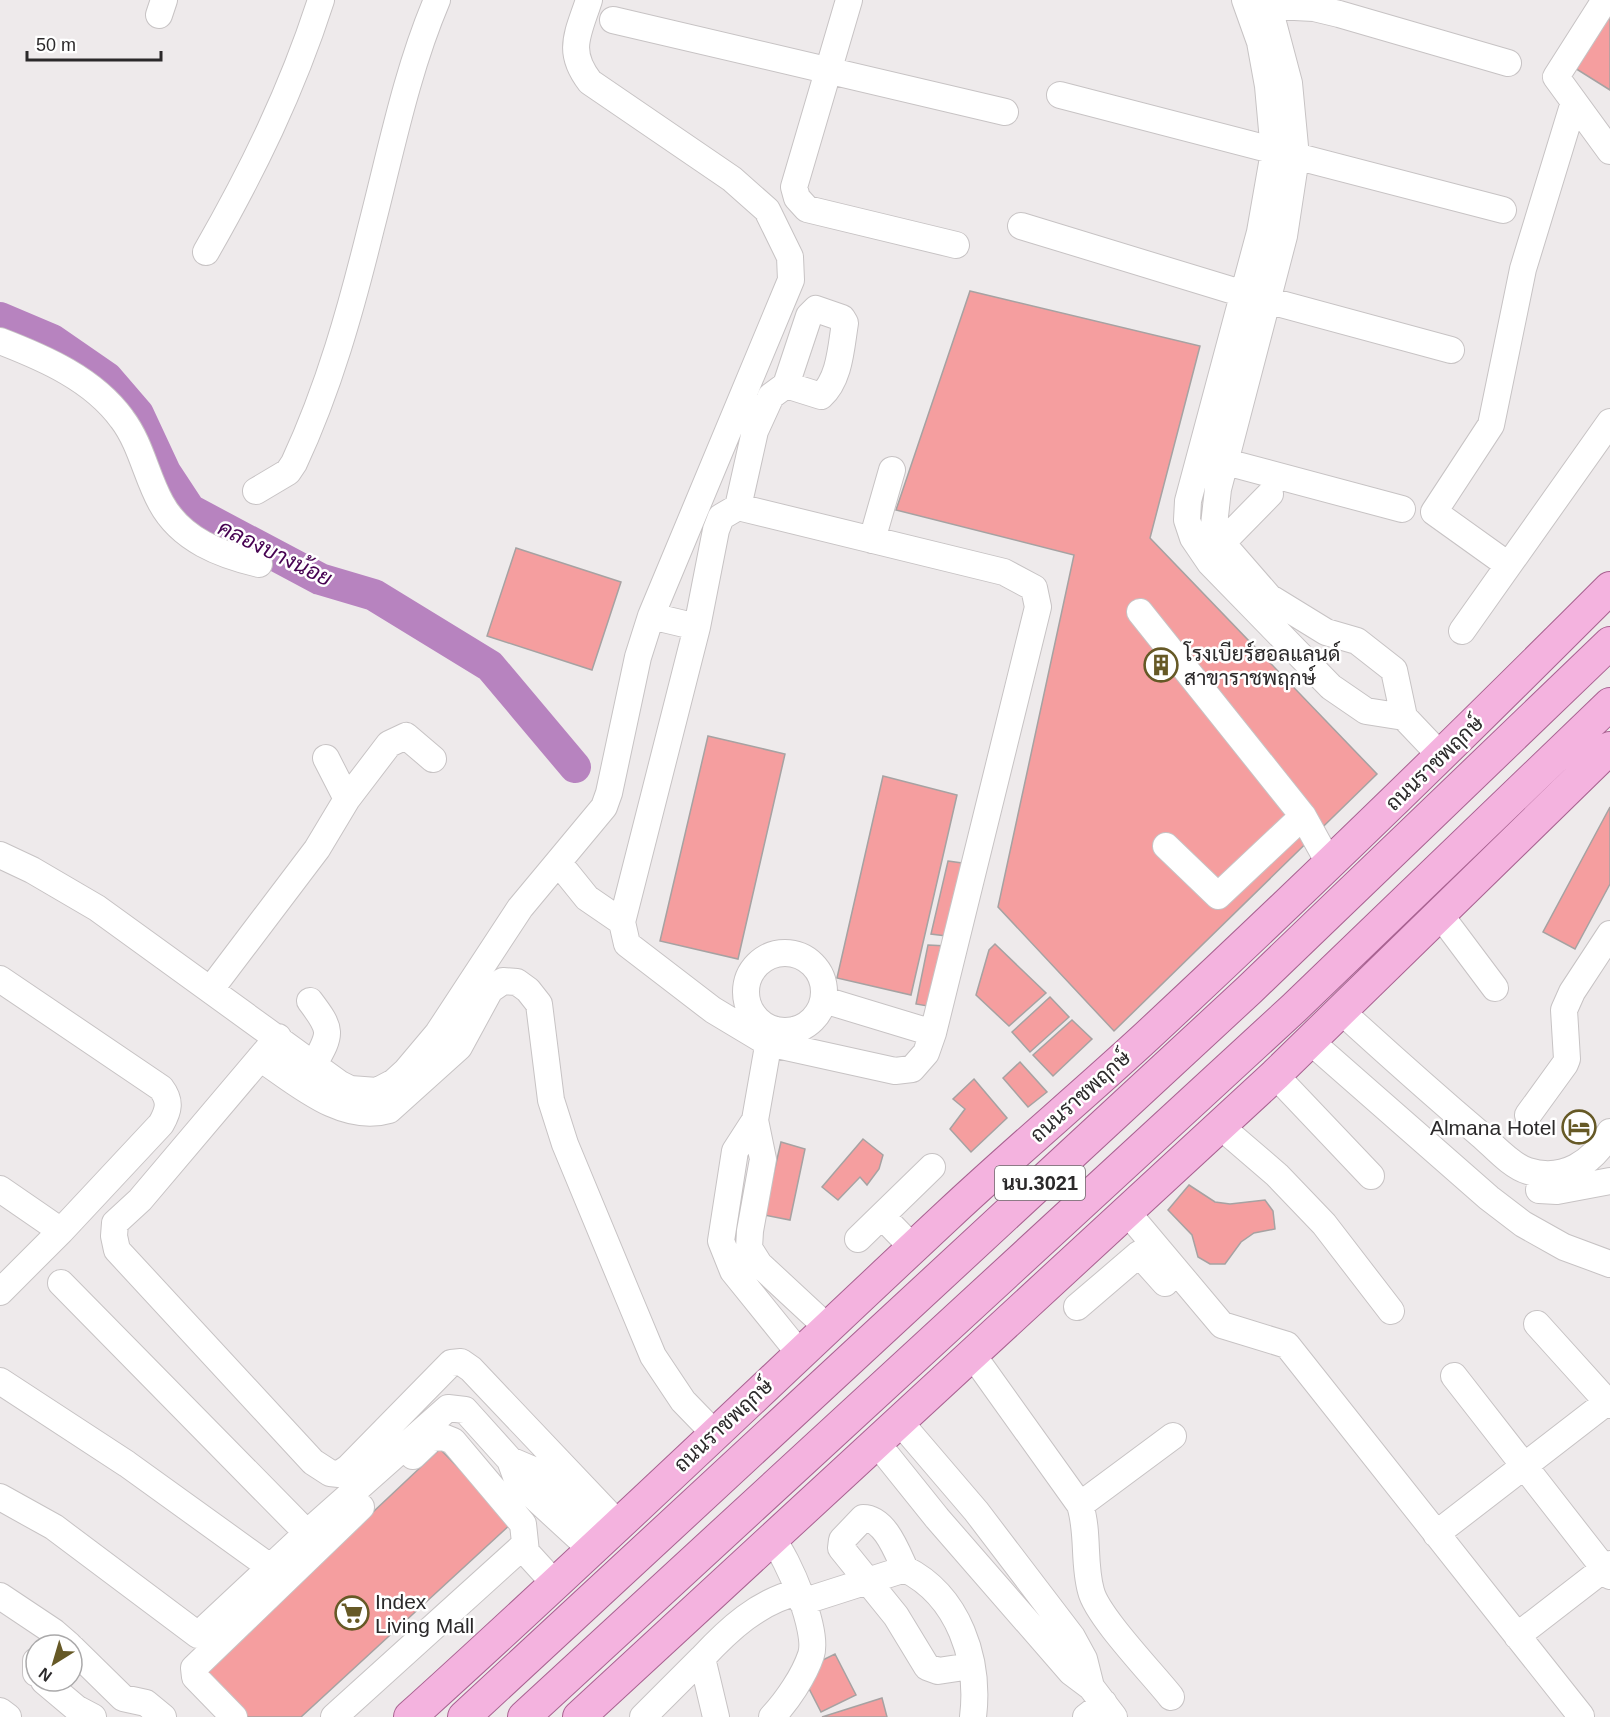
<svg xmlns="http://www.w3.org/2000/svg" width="1610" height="1717" viewBox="0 0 1610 1717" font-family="Arial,Sarabun,sans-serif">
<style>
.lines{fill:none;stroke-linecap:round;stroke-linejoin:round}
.river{stroke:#b783bf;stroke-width:32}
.building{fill:#f59e9f;stroke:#a6a2a2;stroke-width:1.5}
.minor-casing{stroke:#c7c3c4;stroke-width:28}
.major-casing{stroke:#a86291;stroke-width:34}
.minor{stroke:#fff;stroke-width:26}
.major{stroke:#f4b3df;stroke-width:32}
.labels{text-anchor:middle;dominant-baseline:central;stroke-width:5;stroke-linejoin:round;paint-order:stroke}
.shield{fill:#fff;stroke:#6b696a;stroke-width:1.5}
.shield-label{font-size:20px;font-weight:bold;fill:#2b292a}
.poi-label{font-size:21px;fill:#2b292a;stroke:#fff;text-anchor:start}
.street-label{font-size:21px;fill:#2b292a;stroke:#fff}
.water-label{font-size:22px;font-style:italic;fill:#460251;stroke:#fff}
</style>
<rect width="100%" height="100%" fill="#eeeaeb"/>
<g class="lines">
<path class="river" d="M 0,318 L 52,340 L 107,378 L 138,414 L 165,472 L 190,510 L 320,579 L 374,595 L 490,666 L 575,767"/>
</g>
<path class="building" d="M 1610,6 L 1610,90 L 1570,65 Z
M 970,291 L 1200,346 L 1150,538 L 1377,774 L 1114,1031 L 998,907 L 1074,555 L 896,510 Z
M 516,548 L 621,582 L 592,670 L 487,636 Z
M 708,736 L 785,754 L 738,959 L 660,941 Z
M 883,776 L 957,795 L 911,995 L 837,978 Z
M 1610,807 L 1610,884 L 1575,949 L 1543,932 Z
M 948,861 L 969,864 L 954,937 L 931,934 Z
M 995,944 L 1046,993 L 1009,1026 L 976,995 L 989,950 Z
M 928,945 L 947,946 L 933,1007 L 916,1004 Z
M 1050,997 L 1069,1017 L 1030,1052 L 1012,1032 Z
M 1072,1020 L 1092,1039 L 1053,1076 L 1033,1055 Z
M 1020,1062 L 1047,1092 L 1028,1107 L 1003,1078 Z
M 974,1079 L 1007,1118 L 971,1152 L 950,1129 L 965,1109 L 953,1099 Z
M 863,1139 L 883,1155 L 879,1169 L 867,1185 L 860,1177 L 838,1200 L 822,1187 Z
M 781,1142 L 805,1149 L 790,1220 L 764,1215 Z
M 1189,1185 L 1215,1202 L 1230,1204 L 1265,1200 L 1273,1211 L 1275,1229 L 1254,1233 L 1241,1242 L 1225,1264 L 1210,1264 L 1198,1257 L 1192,1235 L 1168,1210 Z
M 440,1449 L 512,1523 L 301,1717 L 243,1717 L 203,1672 Z
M 835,1654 L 856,1695 L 821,1712 L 800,1671 Z
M 882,1698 L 887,1717 L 822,1717 Z"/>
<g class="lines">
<defs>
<path id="minor" d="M 849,0 L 794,187 L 797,198 L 807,209 L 956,245
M 1245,0 L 1260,42 L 1268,86 L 1274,152 L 1260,232 L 1188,501 L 1187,520 L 1193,538 L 1210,563 L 1331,687 L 1366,711 L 1404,717
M 1267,0 L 1289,83 L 1296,157 L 1284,236 L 1218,489 L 1214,525 L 1222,543 L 1269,597 L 1326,632 L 1357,641 L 1394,670 L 1404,717 L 1442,757
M 1605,0 L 1556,77 L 1610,151
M 1255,5 L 1314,8 L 1339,14 L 1508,63
M 159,15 L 164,0
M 613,20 L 1005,112
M 1060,95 L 1503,210
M 1021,226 L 1244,294 L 1451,350
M 206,252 C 253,170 292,90 321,0
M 0,341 C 44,358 93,379 122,419 C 141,444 146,476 161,503 C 181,540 221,555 259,564
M 1226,462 L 1402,509
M 256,491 L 288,472 L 294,463 C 329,388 351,309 371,228 C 391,151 406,73 437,0
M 738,507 L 755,431 L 771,396 L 786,385 L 821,396 C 840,379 841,347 845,323 L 842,318 L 816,309 L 809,316 L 786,385
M 872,540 L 892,470
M 1222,543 L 1270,494
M 1508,565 L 1434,512 L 1491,425 L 1523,269 L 1574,102
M 1140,612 L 1303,816 L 1329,863
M 651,616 L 697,627 L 716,530 L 721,517 L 738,507 L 1004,572 L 1034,588 L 1038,607 L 933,1033 L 926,1053 L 912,1069 L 895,1071 L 768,1043 L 713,1010 L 627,944 L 622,922 L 697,627
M 1462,631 L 1610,422
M 347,799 L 389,744 L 406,736 L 433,759
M 1166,846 L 1218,896 L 1303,816
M 0,855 L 32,870 L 97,908 L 340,1084 L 350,1089 L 377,1091 L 394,1082 L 406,1071 L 438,1033 L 520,908 L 604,807 L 609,793 L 638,657 L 651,616 L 791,280 L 790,257 L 767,210 L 732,179 L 590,82 C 566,51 578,34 589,0
M 566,872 L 587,898 L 622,922
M 1441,916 L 1495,988
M746 992a39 39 0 1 1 78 0a39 39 0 1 1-78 0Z
M 0,979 L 161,1088 C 171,1101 169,1110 161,1124 L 61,1231 L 0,1292
M 211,989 L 317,849 L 347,799 L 326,758
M 824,1000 L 933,1033
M 310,1001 C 332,1030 332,1033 314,1064
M 1341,1011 C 1387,1053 1433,1094 1481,1135 C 1494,1146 1511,1166 1528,1171 C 1563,1182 1593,1163 1610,1132
M 771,1029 L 755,1120 L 763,1159 L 750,1231 L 749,1248 L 759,1264 L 828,1328
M 278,1037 L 140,1200 L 115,1223 L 114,1236 L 117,1250 L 313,1462 L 330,1473 L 339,1474 L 348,1468 L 451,1363 L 461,1362 L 471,1369 L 619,1525
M 1310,1041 L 1489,1198 L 1523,1224 L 1564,1247 L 1610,1264
M 260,1058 C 296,1082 342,1124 389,1110 L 459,1047 L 490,990 L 503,981 L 517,982 L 528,990 L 539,1004 L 551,1100 L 565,1144 L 628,1296 L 653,1356 L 683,1401 L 714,1433
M 1275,1075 L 1371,1176
M 1528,1115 L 1565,1064 L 1567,1059 L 1564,1010 L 1572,992 L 1610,934
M 755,1120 L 735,1151 L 721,1241 L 733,1271 L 800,1354
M 1220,1126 L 1277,1175 L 1324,1224 L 1391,1311
M 0,1189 L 61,1231
M 1539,1190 L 1557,1191 L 1610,1181
M 1127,1212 L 1222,1325 L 1287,1345 L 1581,1716
M 882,1216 L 913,1248
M 858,1239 L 932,1167
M 61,1283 L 307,1533
M 1077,1307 L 1139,1254 L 1165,1283
M 1537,1324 L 1610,1405
M 972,1354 L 1080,1505 C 1089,1533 1083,1563 1091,1591 C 1097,1616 1153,1674 1171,1697
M 1454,1376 L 1610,1576
M 0,1381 L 127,1464 L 270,1567
M 899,1421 L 976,1511 L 1072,1637 L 1084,1659 L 1091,1687
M 876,1442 L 937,1518 L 1071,1672 L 1091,1687 L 1114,1717
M 413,1456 L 432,1438 L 443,1437 L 453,1441 L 523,1524 L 526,1552 L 556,1585
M 0,1497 L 54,1527 L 198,1635 L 307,1533 L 448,1408 L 465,1410 L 510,1460
M 1080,1505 L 1173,1436
M 1436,1534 L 1607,1402
M 593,1551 L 518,1482 L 510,1460 L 531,1469 L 605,1539
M 905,1569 C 897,1552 885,1518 863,1518 L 842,1540 L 841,1548 L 896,1616 L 927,1667 L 938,1671 L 971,1666
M 0,1596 L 54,1632 L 69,1645
M 802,1602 L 905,1569 C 959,1596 980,1660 973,1717
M 1517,1636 L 1610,1564
M 72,1648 L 123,1698 L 146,1703 L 163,1717
M 36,1661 L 36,1673
M 44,1681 L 76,1708 L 93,1717
M 0,1711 L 8,1717
M 234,1717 L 195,1677 L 194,1668 L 361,1507
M 334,1717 L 524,1545
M 643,1717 L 702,1658
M 716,1717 L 702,1658 C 729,1629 758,1602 798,1592
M 772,1717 C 787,1701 804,1676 811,1655 C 819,1631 788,1558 772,1539
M 1086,1717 L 1104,1703"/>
<path id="major" d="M 410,1717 C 593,1552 769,1382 949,1214 C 1013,1154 1081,1097 1146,1037 C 1304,890 1458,740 1610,588
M 464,1717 L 1249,990 L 1610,643
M 524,1717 L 1294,1008 L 1610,704
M 579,1717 L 1275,1075 L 1610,748"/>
</defs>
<use href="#minor" class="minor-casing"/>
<use href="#major" class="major-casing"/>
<use href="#minor" class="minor"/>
<use href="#major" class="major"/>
</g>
<defs>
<symbol id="building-ring" viewBox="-11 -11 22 22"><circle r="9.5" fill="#fff" stroke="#665926" stroke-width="1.5"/><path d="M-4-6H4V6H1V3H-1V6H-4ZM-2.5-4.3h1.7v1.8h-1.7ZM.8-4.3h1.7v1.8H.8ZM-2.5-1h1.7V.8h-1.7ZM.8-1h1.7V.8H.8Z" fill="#665926"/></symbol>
<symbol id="hotel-ring" viewBox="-11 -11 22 22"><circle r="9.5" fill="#fff" stroke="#665926" stroke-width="1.5"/><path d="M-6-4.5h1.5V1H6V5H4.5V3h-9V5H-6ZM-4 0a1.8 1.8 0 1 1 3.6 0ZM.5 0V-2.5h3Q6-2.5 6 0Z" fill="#665926"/></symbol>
<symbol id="supermarket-ring" viewBox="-11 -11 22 22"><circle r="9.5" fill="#fff" stroke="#665926" stroke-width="1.5"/><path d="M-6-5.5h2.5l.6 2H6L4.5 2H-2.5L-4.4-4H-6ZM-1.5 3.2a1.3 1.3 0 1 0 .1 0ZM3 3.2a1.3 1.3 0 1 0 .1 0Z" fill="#665926"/></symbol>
</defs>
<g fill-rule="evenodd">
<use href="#building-ring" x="1142" y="646" width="38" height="38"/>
<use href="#hotel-ring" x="1560" y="1108" width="38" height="38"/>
<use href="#supermarket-ring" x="333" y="1594" width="38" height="38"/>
</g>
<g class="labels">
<rect class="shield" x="995" y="1166" width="90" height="34" rx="4.5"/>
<g class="shield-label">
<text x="1040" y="1183">นบ.3021</text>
</g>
<g class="poi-label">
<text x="1184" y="653">โรงเบียร์ฮอลแลนด์<tspan x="1184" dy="24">สาขาราชพฤกษ์</tspan></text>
<text x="1556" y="1127" text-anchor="end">Almana Hotel</text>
<text x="375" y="1601">Index<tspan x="375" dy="24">Living Mall</tspan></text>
</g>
<g class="street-label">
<text transform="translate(1434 763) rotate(-44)">ถนนราชพฤกษ์</text>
<text transform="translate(1080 1096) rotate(-42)">ถนนราชพฤกษ์</text>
<text transform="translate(723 1425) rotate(-43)">ถนนราชพฤกษ์</text>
</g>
<g class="water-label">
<text transform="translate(275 553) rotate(26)">คลองบางน้อย</text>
</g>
</g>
<g transform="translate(54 1663) rotate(217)"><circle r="28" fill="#ffffff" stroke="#aaa9aa" stroke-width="1.5"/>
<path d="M0-4.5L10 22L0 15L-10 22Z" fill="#665926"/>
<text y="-9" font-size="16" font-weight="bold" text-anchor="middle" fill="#2b292a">N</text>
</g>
<path d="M27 51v9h134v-9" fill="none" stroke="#2b292a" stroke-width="3"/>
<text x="36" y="51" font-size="18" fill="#2b292a" stroke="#ffffff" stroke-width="4.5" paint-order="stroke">50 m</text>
</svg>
